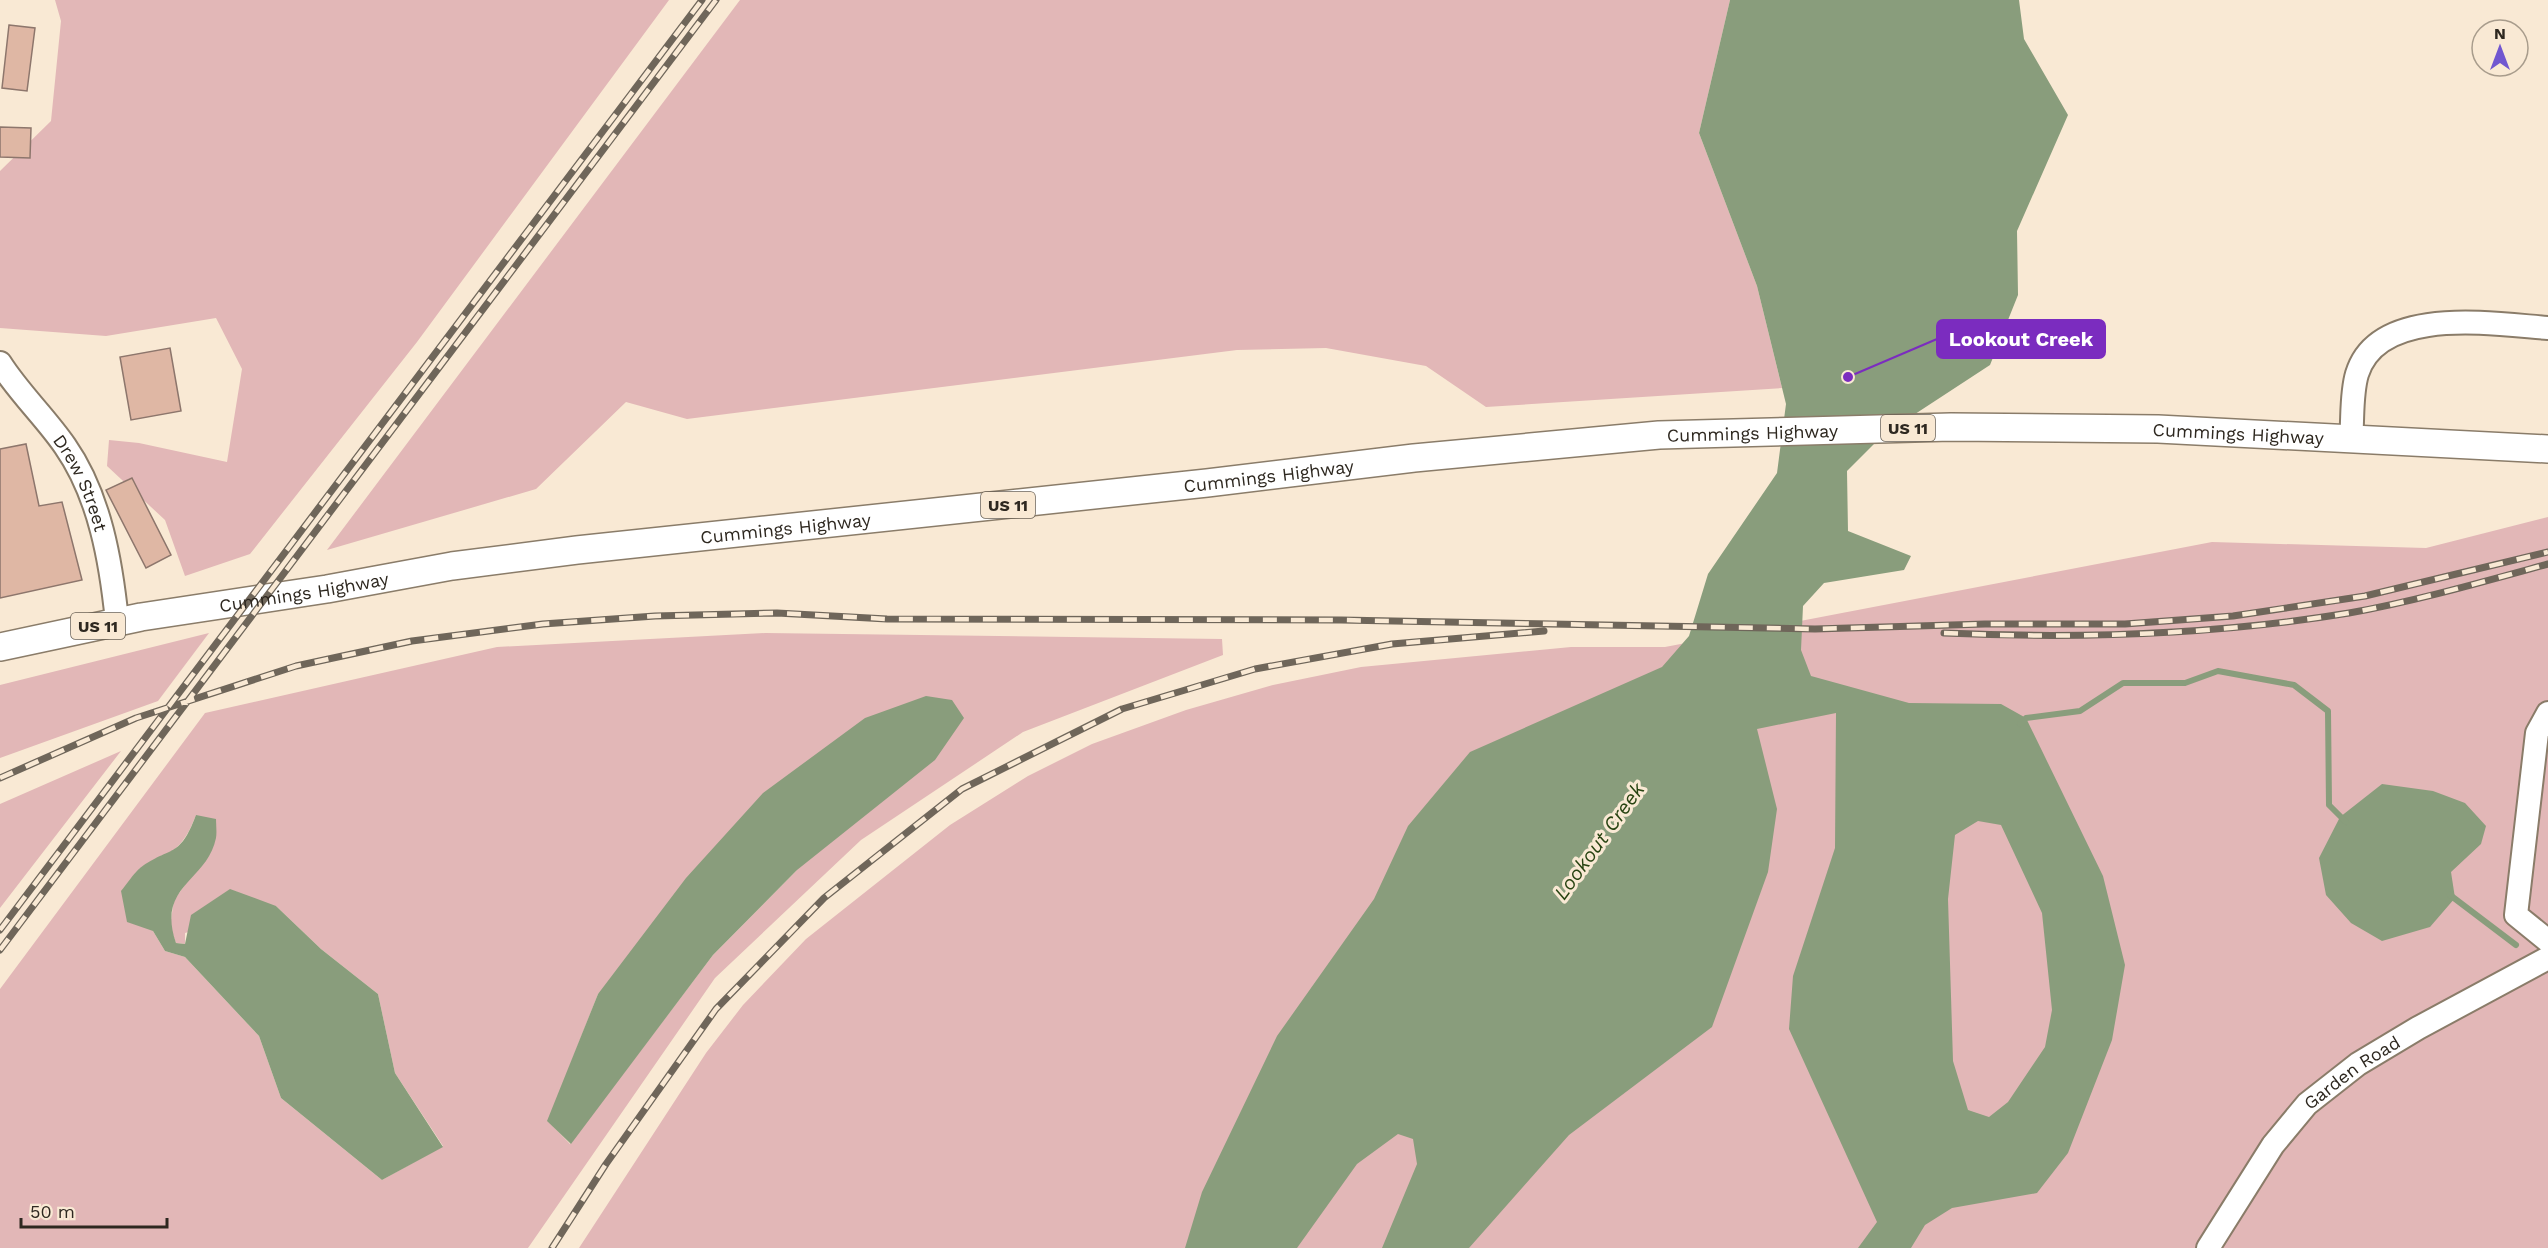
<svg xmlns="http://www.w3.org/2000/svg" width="2548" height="1248" viewBox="0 0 2548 1248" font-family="'Work Sans',sans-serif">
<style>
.green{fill:#e2b7b7;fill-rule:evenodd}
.water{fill:#899d7c;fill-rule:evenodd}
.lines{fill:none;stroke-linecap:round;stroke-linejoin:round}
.stream{stroke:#899d7c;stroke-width:6}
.building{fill:#dfb7a4;stroke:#8d766c;stroke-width:1.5}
.minor-casing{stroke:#8a7c69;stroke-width:26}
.major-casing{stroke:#8a7c69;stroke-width:30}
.minor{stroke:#fff;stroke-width:22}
.major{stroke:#fff;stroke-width:27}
.rail-casing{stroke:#6f665a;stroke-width:7}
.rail{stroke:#f9e9d4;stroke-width:4.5;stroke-dasharray:14;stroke-linecap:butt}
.labels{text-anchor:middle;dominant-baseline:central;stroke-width:6;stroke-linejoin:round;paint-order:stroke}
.shield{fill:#f9e9d4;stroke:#6b6256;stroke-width:1.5}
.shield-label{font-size:16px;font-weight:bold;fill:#2e2820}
.street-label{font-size:18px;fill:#2e2820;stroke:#f9e9d4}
.water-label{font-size:20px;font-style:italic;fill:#284412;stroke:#f9e9d4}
.leader{fill:none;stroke:#7b2cbf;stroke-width:2}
.callout-dot{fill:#7b2cbf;stroke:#f9e9d4;stroke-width:2}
.callout{fill:#7b2cbf;stroke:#7b2cbf;stroke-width:2}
.callout-label{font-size:20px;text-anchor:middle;font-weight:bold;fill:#fff}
</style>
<rect width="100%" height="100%" fill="#f9e9d4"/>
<path class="green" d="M 55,0 L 669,0 L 417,342 L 250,554 L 185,576 L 165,520 L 107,466 L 109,440 L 139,443 L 227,462 L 242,369 L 216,318 L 106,336 L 0,328 L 0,171 L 51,121 L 61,21 Z
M 740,0 L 1730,0 L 1699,133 L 1757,286 L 1782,388 L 1486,407 L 1426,366 L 1326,348 L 1237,350 L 687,419 L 626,402 L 536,489 L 327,550 Z
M 2548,517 L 2548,1248 L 579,1248 L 706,1053 L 743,1005 L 806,939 L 950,825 L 1028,776 L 1092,744 L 1186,710 L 1273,685 L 1361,667 L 1571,647 L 1665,647 L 2212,542 L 2426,548 Z
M 209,633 L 158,701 L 0,758 L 0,685 Z
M 765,633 L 1222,639 L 1223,655 L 1023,732 L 861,840 L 715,978 L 528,1248 L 0,1248 L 0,989 L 205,713 L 497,647 ZM 196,815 L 185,885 L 174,900 L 170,926 L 176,943 L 185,944 L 185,933 L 276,906 L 321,949 L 378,994 L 395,1073 L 443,1146 L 382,1180 L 281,1098 L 259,1036 L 185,957 L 165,951 L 153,931 L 139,869 C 172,852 182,851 196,815 ZM 797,870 L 713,955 L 570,1144 L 548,1121 L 598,994 Z
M 121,751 L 0,908 L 0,804 Z"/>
<path class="water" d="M 1730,0 L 2019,0 L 2024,39 L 2068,115 L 2017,231 L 2018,295 L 1990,365 L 1883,435 L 1847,471 L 1848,531 L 1911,556 L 1904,570 L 1824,583 L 1803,606 L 1801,650 L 1811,676 L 1909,703 L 2001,704 L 2026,718 L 2103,876 L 2125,965 L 2112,1040 L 2068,1153 L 2037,1193 L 1952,1208 L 1925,1225 L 1911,1248 L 1858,1248 L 1877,1222 L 1789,1029 L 1793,976 L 1835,848 L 1836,713 L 1757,729 L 1777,809 L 1768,872 L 1712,1027 L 1569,1135 L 1469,1248 L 1382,1248 L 1417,1164 L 1413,1139 L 1398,1134 L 1357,1164 L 1297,1248 L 1185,1248 L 1202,1192 L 1277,1036 L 1374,899 L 1408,826 L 1470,752 L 1662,667 L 1689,636 L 1708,574 L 1777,473 L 1786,404 L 1757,286 L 1699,133 ZM 1978,821 L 2001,825 L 2042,913 L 2052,1010 L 2045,1047 L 2008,1102 L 1989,1117 L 1968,1110 L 1953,1061 L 1948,899 L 1955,835 Z
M 926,696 L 952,700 L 964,718 L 935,760 L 797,870 L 713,955 L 571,1144 L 547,1121 L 598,994 L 686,878 L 763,793 L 865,718 Z
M 2382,784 L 2433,791 L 2465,803 L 2486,826 L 2481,844 L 2451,872 L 2455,898 L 2430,927 L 2382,941 L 2351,923 L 2326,895 L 2319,858 L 2340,817 Z
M 196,815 L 216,819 C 216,825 217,832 216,838 C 207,882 156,885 176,943 L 185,944 L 191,915 L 230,889 L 276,906 L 321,949 L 378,994 L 395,1073 L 443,1147 L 382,1180 L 281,1098 L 259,1036 L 185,957 L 165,951 L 153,931 L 127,922 L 121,891 C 127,884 133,874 140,868 C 171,845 179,860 196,815 Z"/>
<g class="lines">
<path class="stream" d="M 2020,724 L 2026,718 L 2080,711 L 2123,683 L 2185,683 L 2218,671 L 2294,685 L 2328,711 L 2329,805 L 2346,822
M 2450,895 L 2516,945"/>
</g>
<path class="building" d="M 9,25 L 35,28 L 27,91 L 2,88 Z
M 0,127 L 31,128 L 30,158 L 0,157 Z
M 170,348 L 181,411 L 131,420 L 120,357 Z
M 26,444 L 39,506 L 62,502 L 82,580 L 0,598 L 0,449 Z
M 132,478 L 171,555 L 146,568 L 106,490 Z"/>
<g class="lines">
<defs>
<g id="minor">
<path id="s1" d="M 0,363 C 19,393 45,417 65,446 C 100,496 111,562 117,621"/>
<path d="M 2351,439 C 2353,419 2351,394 2357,374 C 2378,305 2493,324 2548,328"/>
<path d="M 2548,713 L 2537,733 L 2516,915 L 2548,941"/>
<path id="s2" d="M 2208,1248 L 2273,1145 L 2307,1104 L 2358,1064 L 2418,1028 L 2548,958"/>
</g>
<g id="major">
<path id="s3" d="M 0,647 L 141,617 L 327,589 L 452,566 L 577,550 L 1207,483 L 1414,458 L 1659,435 L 1951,427 L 2158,429 L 2548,449"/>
</g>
</defs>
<use href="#minor" class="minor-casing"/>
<use href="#major" class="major-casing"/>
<use href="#minor" class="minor"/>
<use href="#major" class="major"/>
<defs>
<path id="rail" d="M 1944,633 C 2080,639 2214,635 2349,613 C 2416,601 2482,582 2548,564
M 0,778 L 136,718 L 296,666 L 412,641 L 543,624 L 655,616 L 777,613 L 887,619 L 1341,620 L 1815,629 L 1985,624 L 2125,624 L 2233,616 L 2365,596 L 2548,552
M 0,930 L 702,0
M 0,950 L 716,0
M 552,1248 L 606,1164 L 716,1009 L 824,898 L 962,789 L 1122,709 L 1255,669 L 1392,644 L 1544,631"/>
</defs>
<use href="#rail" class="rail-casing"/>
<use href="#rail" class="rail"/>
</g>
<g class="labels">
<g class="shield">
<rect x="1881" y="415" width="54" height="26" rx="4.5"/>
<rect x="981" y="492" width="54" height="26" rx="4.5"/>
<rect x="71" y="613" width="54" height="26" rx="4.5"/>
</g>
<g class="shield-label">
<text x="1908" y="428">US 11</text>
<text x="1008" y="505">US 11</text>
<text x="98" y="626">US 11</text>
</g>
<g class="street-label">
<text stroke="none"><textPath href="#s3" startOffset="1767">Cummings Highway</textPath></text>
<text stroke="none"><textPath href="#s3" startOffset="2253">Cummings Highway</textPath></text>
<text stroke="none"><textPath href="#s3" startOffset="1281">Cummings Highway</textPath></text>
<text stroke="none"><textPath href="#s1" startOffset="146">Drew Street</textPath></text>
<text stroke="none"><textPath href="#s3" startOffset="795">Cummings Highway</textPath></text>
<text stroke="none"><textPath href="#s3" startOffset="309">Cummings Highway</textPath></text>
<text stroke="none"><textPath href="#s2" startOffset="230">Garden Road</textPath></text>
</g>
<g class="water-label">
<text transform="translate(1599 841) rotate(-54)">Lookout Creek</text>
</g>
</g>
<path class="leader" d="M1848 377L1937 339"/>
<circle class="callout-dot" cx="1848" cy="377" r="6"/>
<rect class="callout" x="1937" y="320" width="168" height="38" rx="6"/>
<g class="callout-label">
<text x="2021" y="346">Lookout Creek</text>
</g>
<g transform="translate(2500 48)"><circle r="28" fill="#f9e9d4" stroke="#a89c8c" stroke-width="1.5"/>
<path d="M0-4.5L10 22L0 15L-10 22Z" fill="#7156d0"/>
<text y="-9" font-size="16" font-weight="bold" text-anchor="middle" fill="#2e2820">N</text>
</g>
<path d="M21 1218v9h146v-9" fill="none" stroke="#2e2820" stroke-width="3"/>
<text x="30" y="1218" font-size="18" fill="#2e2820" stroke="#f9e9d4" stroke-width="4.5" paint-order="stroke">50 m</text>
</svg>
